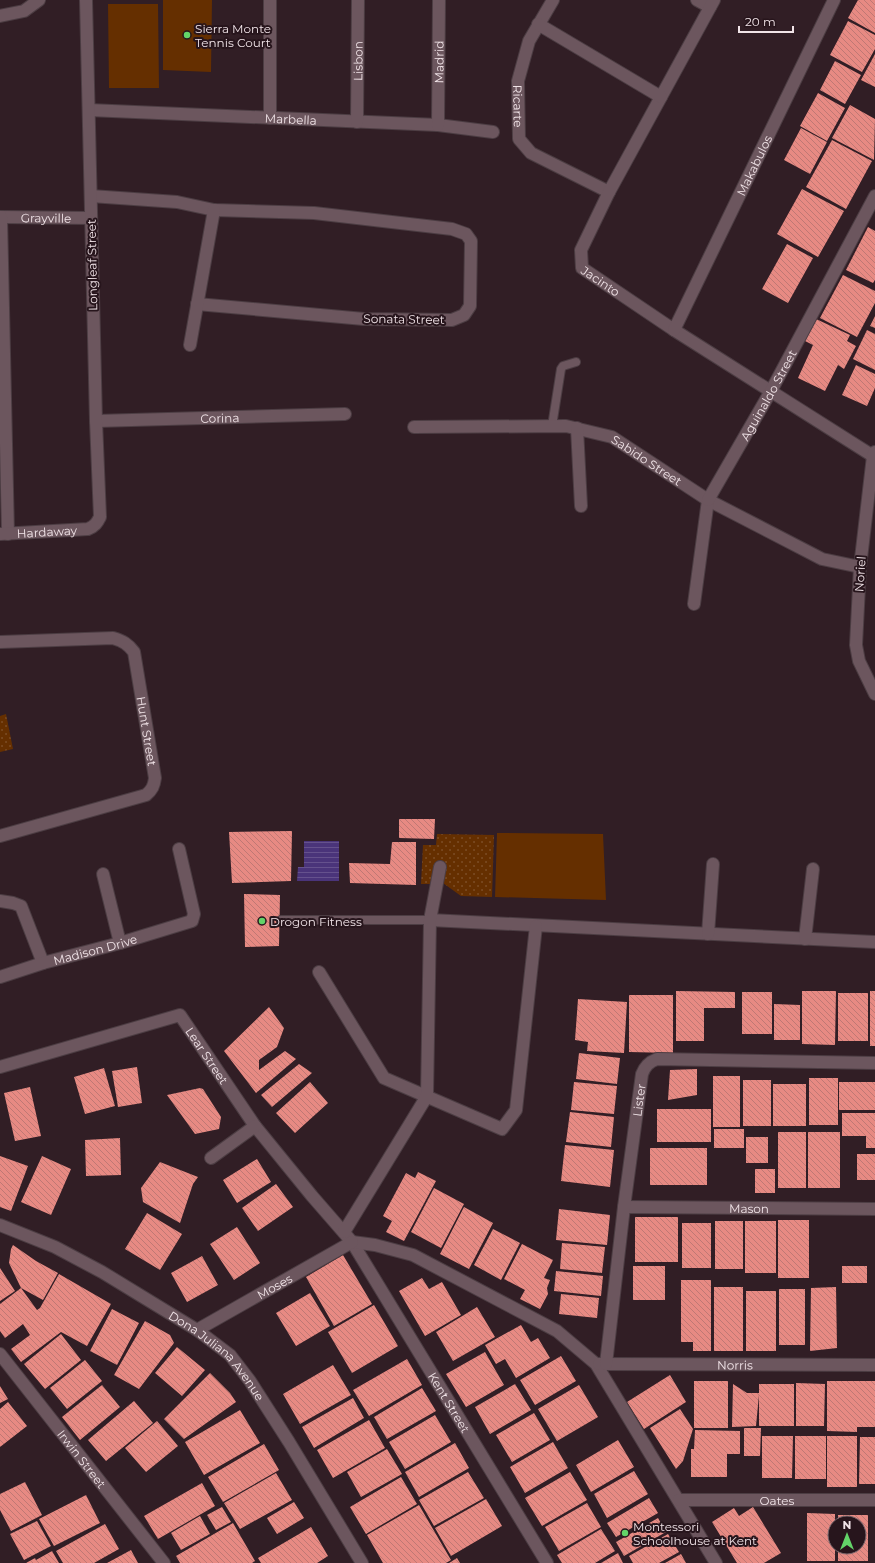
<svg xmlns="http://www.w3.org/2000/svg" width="875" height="1563" viewBox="0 0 875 1563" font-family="Montserrat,sans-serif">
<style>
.park{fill:url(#park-dots)}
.pitch{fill:#652f00}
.water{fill:url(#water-rules)}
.building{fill:url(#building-back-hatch)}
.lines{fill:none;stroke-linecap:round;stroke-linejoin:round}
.service-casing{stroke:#4c3d43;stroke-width:10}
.minor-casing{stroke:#4c3d43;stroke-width:14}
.tertiary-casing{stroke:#4c3d43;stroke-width:14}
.service{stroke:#6c565e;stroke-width:8}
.minor{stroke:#6c565e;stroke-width:12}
.tertiary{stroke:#6c565e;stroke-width:12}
.poi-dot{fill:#63d468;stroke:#27151c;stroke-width:1.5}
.labels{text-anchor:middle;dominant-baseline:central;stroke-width:4;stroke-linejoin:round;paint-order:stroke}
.poi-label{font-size:12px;fill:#f1e4e8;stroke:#27151c;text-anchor:start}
.street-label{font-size:12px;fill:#f1e4e8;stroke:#27151c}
</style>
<defs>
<pattern id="park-dots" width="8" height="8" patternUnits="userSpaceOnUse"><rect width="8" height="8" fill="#652f00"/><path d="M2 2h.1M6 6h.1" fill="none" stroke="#7c4d25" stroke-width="1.8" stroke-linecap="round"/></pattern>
<pattern id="water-rules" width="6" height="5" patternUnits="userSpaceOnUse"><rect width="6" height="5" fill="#4a347a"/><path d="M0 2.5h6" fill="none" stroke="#65518d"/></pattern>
<pattern id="building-back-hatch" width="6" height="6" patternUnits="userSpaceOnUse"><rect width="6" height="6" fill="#e78a83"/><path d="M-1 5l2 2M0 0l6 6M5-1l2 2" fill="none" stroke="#bf7874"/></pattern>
</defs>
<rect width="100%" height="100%" fill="#311e25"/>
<path class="park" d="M 6,714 L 13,749 L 0,752 L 0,716 Z
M 437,834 L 494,835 L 492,897 L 461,896 L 443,883 L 442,862 L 436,863 L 431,884 L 421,884 L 423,845 L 436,845 Z"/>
<path class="pitch" d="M 163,0 L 212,0 L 211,72 L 163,70 Z
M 108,4 L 158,4 L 159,88 L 109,88 Z
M 497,833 L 603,834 L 606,900 L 495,897 Z"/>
<path class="water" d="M 304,841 L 339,841 L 339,881 L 297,881 L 298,867 L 304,867 Z"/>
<path class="building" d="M 858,0 L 875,0 L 875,33 L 848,18 Z
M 848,21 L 875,35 L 875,49 L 862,72 L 830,55 Z
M 875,54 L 875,87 L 861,80 Z
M 835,61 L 861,75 L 845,104 L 820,90 Z
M 818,93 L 845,108 L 827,141 L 800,126 Z
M 850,105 L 875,119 L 874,160 L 832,138 Z
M 801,128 L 827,142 L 810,174 L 784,160 Z
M 832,140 L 872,161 L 846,209 L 806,187 Z
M 802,189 L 844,211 L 818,257 L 777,234 Z
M 868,227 L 875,231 L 875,280 L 873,283 L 846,270 Z
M 787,244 L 813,258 L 788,303 L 762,289 Z
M 843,275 L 875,291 L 875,303 L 857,337 L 820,318 Z
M 875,316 L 875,328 L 870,326 Z
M 814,318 L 850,335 L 847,341 L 856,346 L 844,369 L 838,365 L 825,391 L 798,378 L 813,345 L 803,340 Z
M 867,330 L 875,334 L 875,370 L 853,359 Z
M 856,365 L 875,374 L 875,388 L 867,406 L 842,395 Z
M 399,819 L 435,819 L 434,839 L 399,838 Z
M 292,831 L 291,881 L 232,883 L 229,832 Z
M 392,842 L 416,842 L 416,885 L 350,883 L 349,863 L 390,864 Z
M 244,894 L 280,895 L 279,946 L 245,947 Z
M 676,991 L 735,992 L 735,1008 L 704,1008 L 704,1041 L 676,1041 Z
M 802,991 L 836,991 L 835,1045 L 802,1044 Z
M 870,991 L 875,991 L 875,1046 L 870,1046 Z
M 742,992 L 772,992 L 772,1034 L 742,1034 Z
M 838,993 L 868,993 L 868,1041 L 838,1041 Z
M 629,995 L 673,995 L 673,1053 L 629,1052 Z
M 578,999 L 627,1002 L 624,1053 L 587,1051 L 588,1042 L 575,1040 Z
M 774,1004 L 800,1005 L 800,1040 L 774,1040 Z
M 269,1007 L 284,1028 L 277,1047 L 259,1060 L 259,1070 L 285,1051 L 296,1059 L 256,1093 L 224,1051 Z
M 579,1053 L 620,1058 L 617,1084 L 576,1079 Z
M 299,1064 L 312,1073 L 272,1107 L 261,1095 Z
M 137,1067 L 142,1103 L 118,1107 L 112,1071 Z
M 104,1068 L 115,1106 L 85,1114 L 74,1077 Z
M 697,1069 L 697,1095 L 668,1100 L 670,1070 Z
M 713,1076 L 740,1076 L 740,1127 L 713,1127 Z
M 809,1078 L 838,1078 L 838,1125 L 809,1125 Z
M 743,1080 L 771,1080 L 771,1126 L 743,1126 Z
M 310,1082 L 328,1103 L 295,1133 L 276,1113 Z
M 574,1082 L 617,1086 L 614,1114 L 571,1110 Z
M 839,1082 L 875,1082 L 875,1110 L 839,1110 Z
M 773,1084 L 806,1084 L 806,1126 L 773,1126 Z
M 30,1087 L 41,1136 L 15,1141 L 4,1093 Z
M 200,1088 L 203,1089 L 221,1117 L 219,1129 L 195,1134 L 167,1095 Z
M 657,1109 L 711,1109 L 711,1142 L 657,1142 Z
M 570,1112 L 614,1117 L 611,1147 L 566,1142 Z
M 842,1113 L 875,1113 L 875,1148 L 866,1148 L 866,1136 L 842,1136 Z
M 714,1129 L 744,1129 L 744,1148 L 714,1148 Z
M 778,1132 L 806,1132 L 806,1188 L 778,1188 Z
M 808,1132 L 840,1132 L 840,1188 L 808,1188 Z
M 746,1137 L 768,1137 L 768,1163 L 746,1163 Z
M 120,1138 L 121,1175 L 86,1176 L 85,1140 Z
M 565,1145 L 614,1150 L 610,1187 L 561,1181 Z
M 650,1148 L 707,1148 L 707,1185 L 650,1185 Z
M 857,1154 L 875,1154 L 875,1180 L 857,1180 Z
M 0,1156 L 28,1166 L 11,1211 L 0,1207 Z
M 42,1156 L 71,1169 L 51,1215 L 21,1202 Z
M 257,1159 L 271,1182 L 237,1203 L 223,1180 Z
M 160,1162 L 198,1177 L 193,1184 L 180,1223 L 143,1202 L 141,1188 Z
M 755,1169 L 775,1169 L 775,1193 L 755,1193 Z
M 418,1172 L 436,1181 L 404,1241 L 386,1232 L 392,1221 L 383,1216 L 406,1173 L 415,1178 Z
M 276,1184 L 293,1207 L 258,1231 L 242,1208 Z
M 434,1188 L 464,1204 L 441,1248 L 411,1232 Z
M 464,1207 L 493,1223 L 469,1269 L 440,1254 Z
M 559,1209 L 610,1215 L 607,1245 L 556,1240 Z
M 147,1213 L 182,1234 L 160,1270 L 125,1249 Z
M 635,1217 L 678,1217 L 678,1262 L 635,1262 Z
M 778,1220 L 809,1220 L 809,1278 L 778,1278 Z
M 715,1221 L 743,1221 L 743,1269 L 715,1269 Z
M 745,1221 L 776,1221 L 776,1273 L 745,1273 Z
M 682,1223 L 711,1223 L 711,1268 L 682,1268 Z
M 237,1227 L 260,1263 L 234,1280 L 210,1244 Z
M 493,1229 L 520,1243 L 501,1280 L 474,1265 Z
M 562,1243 L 605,1247 L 602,1273 L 560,1269 Z
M 522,1244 L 553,1260 L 544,1278 L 550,1280 L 547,1288 L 548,1294 L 540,1309 L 520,1299 L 525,1290 L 504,1279 Z
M 13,1245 L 36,1261 L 58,1273 L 43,1300 L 21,1288 L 9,1263 L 11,1249 Z
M 343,1255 L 372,1304 L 334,1326 L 306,1277 Z
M 202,1256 L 218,1285 L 187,1302 L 171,1273 Z
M 633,1266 L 665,1266 L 665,1300 L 633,1300 Z
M 842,1266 L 867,1266 L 867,1283 L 842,1283 Z
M 0,1268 L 15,1291 L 0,1301 Z
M 556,1271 L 603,1276 L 601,1296 L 554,1291 Z
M 59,1274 L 111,1304 L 87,1346 L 61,1332 L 21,1362 L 11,1349 L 30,1335 L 23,1324 L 5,1338 L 0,1331 L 0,1304 L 21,1288 L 37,1310 L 40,1308 Z
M 422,1278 L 429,1289 L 442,1282 L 461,1315 L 425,1336 L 399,1291 Z
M 681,1280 L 711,1280 L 711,1351 L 693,1351 L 693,1342 L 681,1342 Z
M 714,1287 L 743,1287 L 743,1351 L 714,1351 Z
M 836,1287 L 837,1348 L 810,1351 L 811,1288 Z
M 779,1289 L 805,1289 L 805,1345 L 779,1345 Z
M 746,1291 L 776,1291 L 776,1351 L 746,1351 Z
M 310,1293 L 330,1326 L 296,1346 L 276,1313 Z
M 561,1294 L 599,1298 L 597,1318 L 559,1314 Z
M 374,1305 L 398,1346 L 352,1373 L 328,1332 Z
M 477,1307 L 495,1337 L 453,1361 L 436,1332 Z
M 112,1309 L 139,1323 L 117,1365 L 90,1351 Z
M 145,1321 L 170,1335 L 174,1343 L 139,1389 L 114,1375 Z
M 521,1325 L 531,1342 L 538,1338 L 550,1358 L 516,1378 L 505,1359 L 496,1364 L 485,1345 Z
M 61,1334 L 81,1360 L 45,1389 L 24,1364 Z
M 177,1347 L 205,1370 L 182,1396 L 155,1373 Z
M 485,1352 L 504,1385 L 466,1407 L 446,1374 Z
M 561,1356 L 576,1381 L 535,1405 L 520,1380 Z
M 407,1359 L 422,1385 L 369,1416 L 353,1390 Z
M 85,1360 L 102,1381 L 67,1409 L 50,1388 Z
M 333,1365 L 351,1395 L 300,1424 L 283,1394 Z
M 210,1373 L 230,1393 L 236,1402 L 184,1439 L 164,1419 Z
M 670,1375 L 686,1402 L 644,1429 L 627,1402 Z
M 694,1381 L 728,1381 L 728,1428 L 694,1428 Z
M 827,1381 L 875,1381 L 875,1427 L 857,1427 L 857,1432 L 827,1431 Z
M 796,1383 L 825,1384 L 824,1426 L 796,1426 Z
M 515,1384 L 531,1410 L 490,1434 L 475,1407 Z
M 733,1384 L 747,1393 L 759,1393 L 759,1384 L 794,1384 L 794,1426 L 759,1426 L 759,1395 L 756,1426 L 732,1427 Z
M 102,1385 L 120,1407 L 80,1440 L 62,1417 Z
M 579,1385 L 598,1417 L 557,1441 L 538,1409 Z
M 0,1386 L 8,1399 L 0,1403 Z
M 422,1388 L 436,1411 L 387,1439 L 374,1417 Z
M 353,1398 L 364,1418 L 314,1448 L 302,1427 Z
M 134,1401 L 153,1423 L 106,1461 L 88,1440 Z
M 8,1402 L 27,1426 L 0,1447 L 0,1409 Z
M 680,1409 L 693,1429 L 683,1461 L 676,1469 L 650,1428 Z
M 240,1410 L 260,1443 L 204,1475 L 185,1442 Z
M 534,1413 L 550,1440 L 512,1462 L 496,1435 Z
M 435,1415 L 451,1442 L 405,1469 L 389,1442 Z
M 369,1420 L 385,1448 L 333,1478 L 317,1450 Z
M 157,1421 L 178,1446 L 146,1472 L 125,1448 Z
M 744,1428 L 761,1428 L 760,1456 L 744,1456 Z
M 695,1430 L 740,1431 L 740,1454 L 727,1454 L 727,1477 L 691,1477 L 691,1449 L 694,1449 Z
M 762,1436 L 793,1436 L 792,1478 L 762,1478 Z
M 795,1436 L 826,1436 L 826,1479 L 795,1479 Z
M 827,1436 L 857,1436 L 857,1487 L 827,1487 Z
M 860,1437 L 875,1437 L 875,1484 L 859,1484 Z
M 618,1440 L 634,1467 L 591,1492 L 576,1465 Z
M 553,1442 L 568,1468 L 525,1493 L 510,1467 Z
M 455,1443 L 469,1468 L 419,1497 L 405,1472 Z
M 264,1444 L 279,1470 L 223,1502 L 208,1477 Z
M 387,1449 L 402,1474 L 361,1497 L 347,1472 Z
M 634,1471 L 648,1494 L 607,1518 L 594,1494 Z
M 468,1472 L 484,1498 L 434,1526 L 419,1500 Z
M 570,1472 L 587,1500 L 542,1526 L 525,1498 Z
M 276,1473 L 292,1500 L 240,1529 L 224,1503 Z
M 401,1477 L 417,1504 L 366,1534 L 350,1507 Z
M 25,1482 L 42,1515 L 11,1531 L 0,1510 L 0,1494 Z
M 202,1483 L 215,1506 L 158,1539 L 144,1516 Z
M 86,1495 L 100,1523 L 54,1546 L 39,1519 Z
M 649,1498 L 658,1513 L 616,1537 L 607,1523 Z
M 486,1499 L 502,1526 L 451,1556 L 435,1528 Z
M 294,1502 L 304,1518 L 277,1534 L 267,1518 Z
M 587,1503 L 601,1527 L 559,1551 L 545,1527 Z
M 419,1505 L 451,1560 L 446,1563 L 383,1563 L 367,1535 Z
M 222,1507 L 231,1522 L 216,1530 L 207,1515 Z
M 753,1507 L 781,1553 L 764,1563 L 737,1563 L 712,1522 L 734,1508 L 739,1516 Z
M 807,1513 L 835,1514 L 835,1561 L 807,1561 Z
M 838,1515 L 868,1515 L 868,1561 L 838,1561 L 838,1547 L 859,1547 L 859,1523 L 838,1523 Z
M 200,1516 L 210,1534 L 181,1550 L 171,1533 Z
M 658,1518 L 666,1532 L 624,1556 L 616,1542 Z
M 37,1521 L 51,1546 L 24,1560 L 10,1534 Z
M 233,1523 L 255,1561 L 252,1563 L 180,1563 L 176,1556 Z
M 105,1524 L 119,1549 L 94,1563 L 63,1563 L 56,1551 Z
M 311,1527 L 328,1556 L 317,1563 L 261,1563 L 258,1558 Z
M 601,1529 L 615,1551 L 595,1563 L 562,1563 L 557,1555 Z
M 668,1534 L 679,1552 L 659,1563 L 633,1563 L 629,1556 Z
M 131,1550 L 138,1563 L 107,1563 Z
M 52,1551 L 59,1563 L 26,1563 L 35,1558 L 36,1560 Z
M 618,1553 L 623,1563 L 601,1563 Z
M 681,1554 L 686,1563 L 665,1563 Z
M 457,1558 L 460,1563 L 449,1563 Z"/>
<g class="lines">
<defs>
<path id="service" d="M 552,426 L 561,369 L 563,366 L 576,362
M 281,920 L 430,920"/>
<g id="minor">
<path id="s1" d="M 553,0 L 529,41 L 518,81 L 519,139 L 531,153 L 609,192"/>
<path d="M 697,0 L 710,7"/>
<path id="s2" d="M 714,0 L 609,192 L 581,250 L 582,268 L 674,330 L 873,456"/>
<path d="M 0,16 L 24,11 L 39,0"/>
<path d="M 538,24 L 661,97"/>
<path id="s3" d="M 89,110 L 438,125 L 493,132"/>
<path d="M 270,118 L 270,0"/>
<path id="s4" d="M 357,122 L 358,0"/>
<path id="s5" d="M 438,125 L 439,0"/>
<path d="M 91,196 L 177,202 L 214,210 L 314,213 L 452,229 L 466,234 L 471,241 L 470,306 L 464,315 L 452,320 L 364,319 L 197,304"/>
<path id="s6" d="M 0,217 L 91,218"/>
<path d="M 1,217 L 8,534"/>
<path id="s7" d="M 674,330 L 834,0"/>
<path d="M 190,345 L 214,210"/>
<path id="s8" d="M 96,421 L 345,414"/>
<path id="s9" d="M 414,427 L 566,426 L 612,437 L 708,500 L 822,559 L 860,567"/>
<path d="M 577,428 L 581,506"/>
<path d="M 875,452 L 873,456 L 860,567 L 856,645 L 859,661 L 875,694"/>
<path id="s10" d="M 0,534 L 88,529 C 95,526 97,523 100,517 L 96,421 L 86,0"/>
<path d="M 694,604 L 708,500"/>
<path id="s11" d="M 0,642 L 113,638 C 123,641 128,644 134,652 L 155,778 C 154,786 152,790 146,795 L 0,836"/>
<path d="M 103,874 L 120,943"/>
<path d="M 0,901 L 13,903 L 21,906 L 43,963"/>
<path d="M 430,920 L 875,942"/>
<path d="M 708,934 L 713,864"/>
<path d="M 805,939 L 813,869"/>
<path d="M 319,972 L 384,1078 L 502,1129 L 516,1110 L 536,926"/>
<path id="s12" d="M 0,977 L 43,963 L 120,943 L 192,921 L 194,914 L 179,849"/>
<path id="s13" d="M 0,1067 L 180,1015 L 255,1126 L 312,1196 L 352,1242 L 547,1563"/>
<path d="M 211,1158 L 255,1126"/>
<path id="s14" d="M 624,1207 L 875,1209"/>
<path d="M 344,1232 L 427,1096 L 430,920 L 440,867"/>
<path d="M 352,1242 L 375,1245 L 413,1255 L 557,1331 L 596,1364 L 716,1563"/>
<path id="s15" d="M 197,1330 L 352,1242"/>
<path id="s16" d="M 0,1354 L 164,1563"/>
<path id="s17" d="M 599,1364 L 875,1365"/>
<path id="s18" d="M 606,1364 L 624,1207 L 642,1074 C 645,1066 649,1062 657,1059 L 875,1063"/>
<path id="s19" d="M 679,1500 L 875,1500"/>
</g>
<g id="tertiary">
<path id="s20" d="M 708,500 L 771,391 L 875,196"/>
<path id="s21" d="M 0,1225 L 55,1247 L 102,1272 L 197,1330 L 230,1355 L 250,1381 L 289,1442 L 362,1563"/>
</g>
</defs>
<use href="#service" class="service-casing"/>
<use href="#minor" class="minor-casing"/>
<use href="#tertiary" class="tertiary-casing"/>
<use href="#service" class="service"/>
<use href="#minor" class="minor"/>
<use href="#tertiary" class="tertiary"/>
</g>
<g class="poi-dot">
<circle cx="187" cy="35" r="4"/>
<circle cx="262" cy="921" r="4"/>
<circle cx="625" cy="1533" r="4"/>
</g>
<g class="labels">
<g class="poi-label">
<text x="195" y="28">Sierra Monte<tspan x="195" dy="14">Tennis Court</tspan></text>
<text x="270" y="921">Drogon Fitness</text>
<text x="633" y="1526">Montessori<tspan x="633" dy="14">Schoolhouse at Kent</tspan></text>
</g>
<g class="street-label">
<text stroke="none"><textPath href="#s4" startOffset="61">Lisbon</textPath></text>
<text stroke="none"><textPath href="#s5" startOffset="63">Madrid</textPath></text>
<text stroke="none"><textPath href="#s1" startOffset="114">Ricarte</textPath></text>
<text stroke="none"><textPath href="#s3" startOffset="202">Marbella</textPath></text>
<text stroke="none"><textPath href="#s7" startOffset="183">Makabulos</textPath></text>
<text stroke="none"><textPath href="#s6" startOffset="46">Grayville</textPath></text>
<text transform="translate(92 265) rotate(-91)">Longleaf Street</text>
<text stroke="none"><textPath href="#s2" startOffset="324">Jacinto</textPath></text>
<text transform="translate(404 319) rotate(1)">Sonata Street</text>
<text stroke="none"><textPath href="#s20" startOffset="121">Aguinaldo Street</textPath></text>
<text stroke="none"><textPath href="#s8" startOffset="124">Corina</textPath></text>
<text stroke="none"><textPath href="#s9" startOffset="241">Sabido Street</textPath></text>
<text stroke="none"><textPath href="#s10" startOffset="47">Hardaway</textPath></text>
<text transform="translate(860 574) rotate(-86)">Noriel</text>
<text stroke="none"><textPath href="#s11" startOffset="219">Hunt Street</textPath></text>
<text stroke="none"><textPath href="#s12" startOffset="99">Madison Drive</textPath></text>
<text stroke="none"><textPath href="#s13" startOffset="236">Lear Street</textPath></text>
<text stroke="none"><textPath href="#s18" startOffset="266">Lister</textPath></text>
<text stroke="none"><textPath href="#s14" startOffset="125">Mason</textPath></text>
<text stroke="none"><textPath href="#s15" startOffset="89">Moses</textPath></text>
<text stroke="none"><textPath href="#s21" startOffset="256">Dona Juliana Avenue</textPath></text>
<text stroke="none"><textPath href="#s17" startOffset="136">Norris</textPath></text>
<text stroke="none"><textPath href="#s13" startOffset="660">Kent Street</textPath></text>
<text stroke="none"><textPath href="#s16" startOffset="133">Irwin Street</textPath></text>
<text stroke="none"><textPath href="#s19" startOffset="98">Oates</textPath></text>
</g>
</g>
<g transform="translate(847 1535)"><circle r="19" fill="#27151c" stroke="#78686e"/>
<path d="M0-3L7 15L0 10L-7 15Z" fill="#63d468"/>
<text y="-6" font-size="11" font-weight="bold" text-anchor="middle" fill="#f1e4e8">N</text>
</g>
<path d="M739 26v6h54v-6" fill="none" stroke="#f1e4e8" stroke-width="2"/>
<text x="745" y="26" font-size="12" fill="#f1e4e8" stroke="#27151c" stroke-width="3" paint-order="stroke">20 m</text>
</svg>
